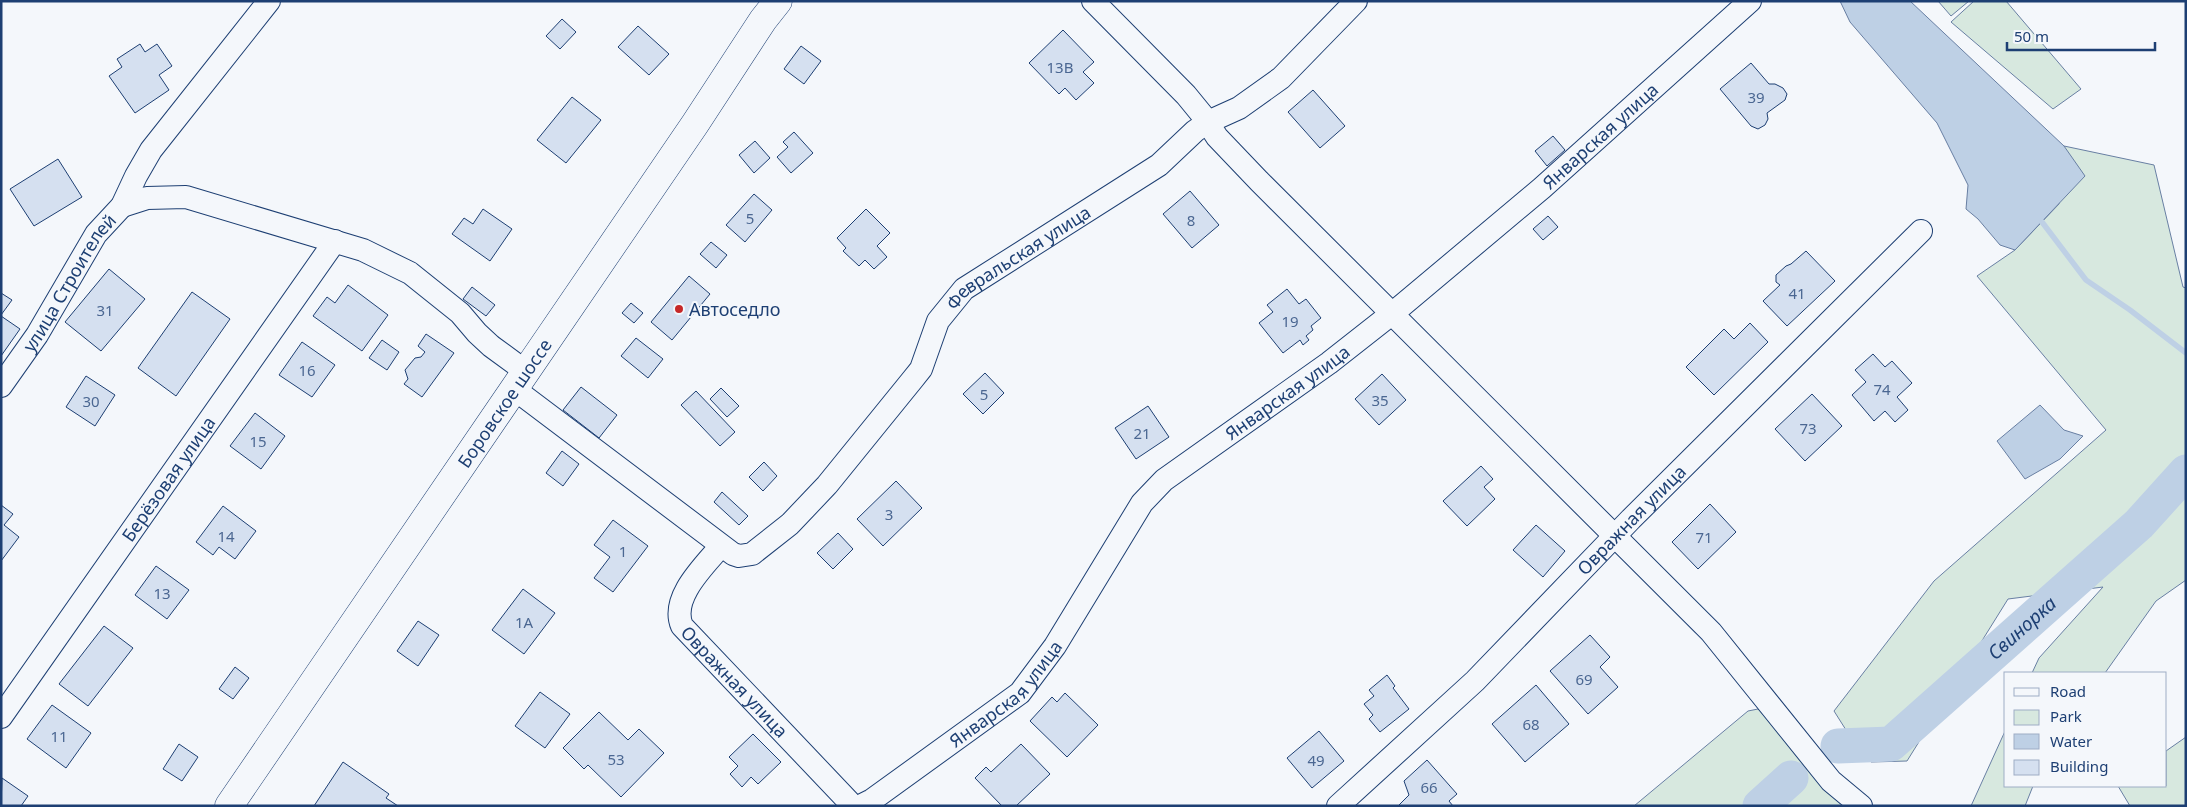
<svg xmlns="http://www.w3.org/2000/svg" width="2187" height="807" viewBox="0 0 2187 807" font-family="'Noto Sans',sans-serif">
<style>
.green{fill:#d7e8df;stroke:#687fa3}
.water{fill:#bed0e5;stroke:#687fa3}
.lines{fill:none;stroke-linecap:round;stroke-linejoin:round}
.stream{stroke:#bed0e5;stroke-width:5.5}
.river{stroke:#bed0e5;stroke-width:35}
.building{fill:#d5e0f0;stroke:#1d3f73}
.minor-casing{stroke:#1d3f73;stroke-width:24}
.major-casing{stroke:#1d3f73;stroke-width:29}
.minor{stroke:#f4f7fb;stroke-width:22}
.major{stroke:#f4f7fb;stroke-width:28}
.poi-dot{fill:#c62828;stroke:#f4f7fb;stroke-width:2}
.labels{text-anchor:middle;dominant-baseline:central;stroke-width:4;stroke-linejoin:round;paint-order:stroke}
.number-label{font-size:15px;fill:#4b6792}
.street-label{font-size:18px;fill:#1d3f73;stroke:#f4f7fb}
.poi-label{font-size:18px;fill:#1d3f73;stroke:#f4f7fb;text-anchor:start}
.water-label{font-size:19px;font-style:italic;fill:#1d3f73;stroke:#f4f7fb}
</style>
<rect width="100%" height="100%" fill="#f4f7fb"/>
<path class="green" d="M 1938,1 L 1969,1 L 1951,16 Z
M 1974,1 L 2006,1 L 2081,89 L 2053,109 L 1951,22 Z
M 2064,146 L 2154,165 L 2183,287 L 2186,288 L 2186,580 L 2156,601 L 2105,673 L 2032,673 L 2039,658 L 2103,587 L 2008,599 L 1907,761 L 1871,762 L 1846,730 L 1834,711 L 1934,581 L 2106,430 L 1977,276 L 2015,250 L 2059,204 Z
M 1758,709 L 1849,806 L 1634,806 L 1748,711 Z
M 2006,729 L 2006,786 L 2033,786 L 2025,806 L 1971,806 Z
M 2186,737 L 2186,806 L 2130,806 L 2118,786 L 2166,786 L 2166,751 Z"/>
<path class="water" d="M 1840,1 L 1910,1 L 2064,146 L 2085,176 L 2015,250 L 2000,245 L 1978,219 L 1966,209 L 1968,185 L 1937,123 L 1850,22 Z
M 2040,405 L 2064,430 L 2083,436 L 2060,459 L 2025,479 L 1997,441 Z"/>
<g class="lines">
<path class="stream" d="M 2042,222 L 2086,280 L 2130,310 L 2186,353"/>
<g class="river">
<path id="s1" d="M 1838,746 L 1891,744 L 2139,524 L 2186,472"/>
<path d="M 1760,806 L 1791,778"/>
</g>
</g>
<path class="building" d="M 562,19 L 576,32 L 560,49 L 546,36 Z
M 638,26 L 669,54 L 649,75 L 618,47 Z
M 1063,30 L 1094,62 L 1083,72 L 1094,83 L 1076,100 L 1065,88 L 1059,94 L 1029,63 Z
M 140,44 L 145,52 L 157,44 L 172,66 L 159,75 L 169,90 L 135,113 L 109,76 L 122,67 L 117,59 Z
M 801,46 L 821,61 L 804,84 L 784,69 Z
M 1751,63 L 1769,84 L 1775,84 L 1783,88 L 1787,94 L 1785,100 L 1767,113 L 1768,119 L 1765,125 L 1758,129 L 1751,126 L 1720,89 Z
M 1313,90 L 1345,126 L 1320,148 L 1288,112 Z
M 572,97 L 601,120 L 566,163 L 537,140 Z
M 794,132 L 813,153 L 791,173 L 777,157 L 788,147 L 783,142 Z
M 1553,136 L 1565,150 L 1547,166 L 1535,151 Z
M 755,141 L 770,158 L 754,173 L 739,155 Z
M 58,159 L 82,197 L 34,226 L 10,189 Z
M 1190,191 L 1219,225 L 1192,248 L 1163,214 Z
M 754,194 L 772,210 L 745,242 L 726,225 Z
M 483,209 L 512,229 L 490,261 L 452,234 L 464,218 L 473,224 Z
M 866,209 L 890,233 L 877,246 L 887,257 L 874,269 L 865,260 L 859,266 L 843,251 L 846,248 L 837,238 Z
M 1548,216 L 1558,227 L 1543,240 L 1533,229 Z
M 711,242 L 727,255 L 716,268 L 700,254 Z
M 1806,251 L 1835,281 L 1787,326 L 1763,301 L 1780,285 L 1776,282 L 1776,275 L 1786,266 L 1791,264 Z
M 109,269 L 145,299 L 101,351 L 65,322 Z
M 689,276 L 710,294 L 672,340 L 651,322 Z
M 348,285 L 388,315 L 362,351 L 313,316 L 327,297 L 335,303 Z
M 472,287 L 495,305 L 486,316 L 463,299 Z
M 1287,289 L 1299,304 L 1306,299 L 1321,318 L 1311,326 L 1313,330 L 1306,336 L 1309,340 L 1303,345 L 1300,340 L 1283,353 L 1259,323 L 1273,312 L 1267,305 Z
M 192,292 L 230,319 L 176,396 L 138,368 Z
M 1,293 L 12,300 L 1,315 Z
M 631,303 L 643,313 L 634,323 L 622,313 Z
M 1,316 L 20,329 L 1,356 Z
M 1750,323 L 1768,342 L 1714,395 L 1686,367 L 1724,329 L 1734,339 Z
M 426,334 L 454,353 L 422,397 L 404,384 L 408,379 L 405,370 L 415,358 L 421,357 L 425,352 L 418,346 Z
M 636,338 L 663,359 L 648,378 L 621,356 Z
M 382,340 L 399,352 L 387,370 L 369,358 Z
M 302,342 L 335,365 L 312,397 L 279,375 Z
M 1873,354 L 1885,367 L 1892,361 L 1912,383 L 1897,397 L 1908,410 L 1895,422 L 1885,411 L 1874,421 L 1852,395 L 1866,382 L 1855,370 Z
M 985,373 L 1004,393 L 983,414 L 963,394 Z
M 1382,374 L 1406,400 L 1379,425 L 1355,399 Z
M 86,376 L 115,395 L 95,426 L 66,407 Z
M 581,387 L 617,415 L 599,438 L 563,410 Z
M 721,388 L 739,406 L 727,417 L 710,399 Z
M 696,391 L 735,432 L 720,446 L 681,405 Z
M 1812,394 L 1842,426 L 1805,461 L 1775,429 Z
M 1148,406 L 1169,437 L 1136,459 L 1115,428 Z
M 255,413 L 285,436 L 261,469 L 230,446 Z
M 562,451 L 579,464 L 563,486 L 546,473 Z
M 764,462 L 777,476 L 763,491 L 749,477 Z
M 1481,466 L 1493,479 L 1484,487 L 1495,499 L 1467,526 L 1443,501 Z
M 896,481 L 922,508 L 883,546 L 857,519 Z
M 722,492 L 748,516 L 739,525 L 714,502 Z
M 1710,504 L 1736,532 L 1698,569 L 1672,542 Z
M 1,505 L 13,514 L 4,525 L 19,537 L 1,561 Z
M 223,506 L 256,531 L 235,559 L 219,547 L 213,555 L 196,542 Z
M 613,520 L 648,546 L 613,592 L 594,578 L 610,557 L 594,545 Z
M 1536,525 L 1565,551 L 1543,577 L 1513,550 Z
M 838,533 L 853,549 L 833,569 L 817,553 Z
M 156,566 L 189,590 L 167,619 L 135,595 Z
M 523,589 L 555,613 L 524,654 L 492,630 Z
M 418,621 L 439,635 L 418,666 L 397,651 Z
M 104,626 L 133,648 L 88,706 L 59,684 Z
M 1590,635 L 1610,657 L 1600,667 L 1618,687 L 1588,714 L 1550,671 Z
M 235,667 L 249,678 L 233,699 L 219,689 Z
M 1387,675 L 1395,686 L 1393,688 L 1409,709 L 1380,732 L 1369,719 L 1373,715 L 1364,704 L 1374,696 L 1369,690 Z
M 1536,685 L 1569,724 L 1525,762 L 1492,724 Z
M 540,692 L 570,714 L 545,748 L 515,726 Z
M 1065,693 L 1098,725 L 1067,757 L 1030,721 L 1052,697 L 1057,702 Z
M 52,705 L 91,733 L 66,768 L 27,739 Z
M 599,712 L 628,740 L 639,729 L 664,753 L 621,797 L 588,765 L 584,769 L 563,748 Z
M 1319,731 L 1344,761 L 1312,788 L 1287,758 Z
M 753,734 L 781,762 L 758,784 L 751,777 L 742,787 L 730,774 L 738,766 L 729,757 Z
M 179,744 L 198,757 L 182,781 L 163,769 Z
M 1021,744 L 1050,774 L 1016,806 L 1002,806 L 975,778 L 986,767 L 991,772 Z
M 1427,760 L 1457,794 L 1449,801 L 1453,806 L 1398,806 L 1409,795 L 1404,781 Z
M 343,762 L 389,794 L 386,798 L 398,806 L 314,806 Z
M 2,778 L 28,796 L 21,806 L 1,806 Z"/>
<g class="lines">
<defs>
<g id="minor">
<path d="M 1093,1 L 1186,95 L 1204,117 L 1217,137 L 1259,181 L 1711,632 L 1831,781 L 1861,806"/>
<path d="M 122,206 L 147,198 L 186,197 L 363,250 L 410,273 L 460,313 L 477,333 L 491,346 L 525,371"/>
<path id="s2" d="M 1,386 L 37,335 L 96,234 L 122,206 L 136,176 L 151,150 L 269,1"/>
<path id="s3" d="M 513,388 L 733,554 L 739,556 L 752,554 L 790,524 L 827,485 L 913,379 L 921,369 L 938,321 L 964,289 L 1159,165 L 1195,131 L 1208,122 L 1239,108 L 1281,78 L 1356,1"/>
<path id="s4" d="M 721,546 C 704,566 670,598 682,626 L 853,806"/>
<path id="s5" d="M 1,717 L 335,241"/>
<path id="s6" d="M 860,806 L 872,800 L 1020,693 L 1055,646 L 1142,503 L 1164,480 L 1329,363 L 1399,308 L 1542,188 L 1750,1"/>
<path id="s7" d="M 1338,806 L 1475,681 L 1631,519 L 1921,231"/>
</g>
<g id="major">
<path id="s8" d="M 229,806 L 695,124 L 763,20 L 778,1"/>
</g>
</defs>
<use href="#minor" class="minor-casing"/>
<use href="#major" class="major-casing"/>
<use href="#minor" class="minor"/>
<use href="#major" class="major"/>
</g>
<circle class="poi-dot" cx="679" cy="309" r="5"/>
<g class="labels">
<g class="number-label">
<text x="1060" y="67">13В</text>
<text x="1756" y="97">39</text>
<text x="750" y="218">5</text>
<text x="1191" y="220">8</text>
<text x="1797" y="293">41</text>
<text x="105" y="310">31</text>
<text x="1290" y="321">19</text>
<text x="307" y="370">16</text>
<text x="1882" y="389">74</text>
<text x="984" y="394">5</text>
<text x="1380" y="400">35</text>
<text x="91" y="401">30</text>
<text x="1808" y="428">73</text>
<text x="1142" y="433">21</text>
<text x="258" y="441">15</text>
<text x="889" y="514">3</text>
<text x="226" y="536">14</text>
<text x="1704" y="537">71</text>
<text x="623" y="551">1</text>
<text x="162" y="593">13</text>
<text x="524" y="622">1А</text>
<text x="1584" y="679">69</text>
<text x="1531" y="724">68</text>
<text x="59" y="736">11</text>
<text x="616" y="759">53</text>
<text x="1316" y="760">49</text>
<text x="1429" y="787">66</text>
</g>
<g class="street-label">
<text stroke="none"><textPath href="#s6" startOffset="1010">Январская улица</textPath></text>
<text stroke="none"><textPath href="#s3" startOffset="701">Февральская улица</textPath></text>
<text stroke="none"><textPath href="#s2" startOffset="124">улица Строителей</textPath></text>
<text stroke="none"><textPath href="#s6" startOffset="605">Январская улица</textPath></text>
<text stroke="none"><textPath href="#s8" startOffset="488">Боровское шоссе</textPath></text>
<text stroke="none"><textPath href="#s5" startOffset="291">Берёзовая улица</textPath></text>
<text stroke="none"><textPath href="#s7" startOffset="410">Овражная улица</textPath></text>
<text stroke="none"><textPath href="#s4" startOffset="170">Овражная улица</textPath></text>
<text stroke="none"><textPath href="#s6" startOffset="185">Январская улица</textPath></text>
</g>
<g class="poi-label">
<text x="689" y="309">Автоседло</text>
</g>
<g class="water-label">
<text stroke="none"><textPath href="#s1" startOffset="228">Свинорка</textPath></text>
</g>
</g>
<rect width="2187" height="807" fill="none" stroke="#1d3f73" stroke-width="5"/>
<rect x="2004" y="672" width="162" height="115" fill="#f4f7fb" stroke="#9eadc5"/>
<rect x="2014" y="688" width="25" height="8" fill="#f4f7fb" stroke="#9eadc5"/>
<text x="2050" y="697" font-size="15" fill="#1d3f73">Road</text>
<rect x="2014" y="710" width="25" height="15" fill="#d7e8df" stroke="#9eadc5"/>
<text x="2050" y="722" font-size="15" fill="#1d3f73">Park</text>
<rect x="2014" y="734" width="25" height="15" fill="#bed0e5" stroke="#9eadc5"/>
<text x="2050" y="747" font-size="15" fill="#1d3f73">Water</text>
<rect x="2014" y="760" width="25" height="15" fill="#d5e0f0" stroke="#9eadc5"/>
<text x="2050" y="772" font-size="15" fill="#1d3f73">Building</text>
<path d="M2007 42v8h148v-8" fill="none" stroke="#1d3f73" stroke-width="2.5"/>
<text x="2014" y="42" font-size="15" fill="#1d3f73" stroke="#f4f7fb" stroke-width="4" paint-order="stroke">50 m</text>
</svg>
